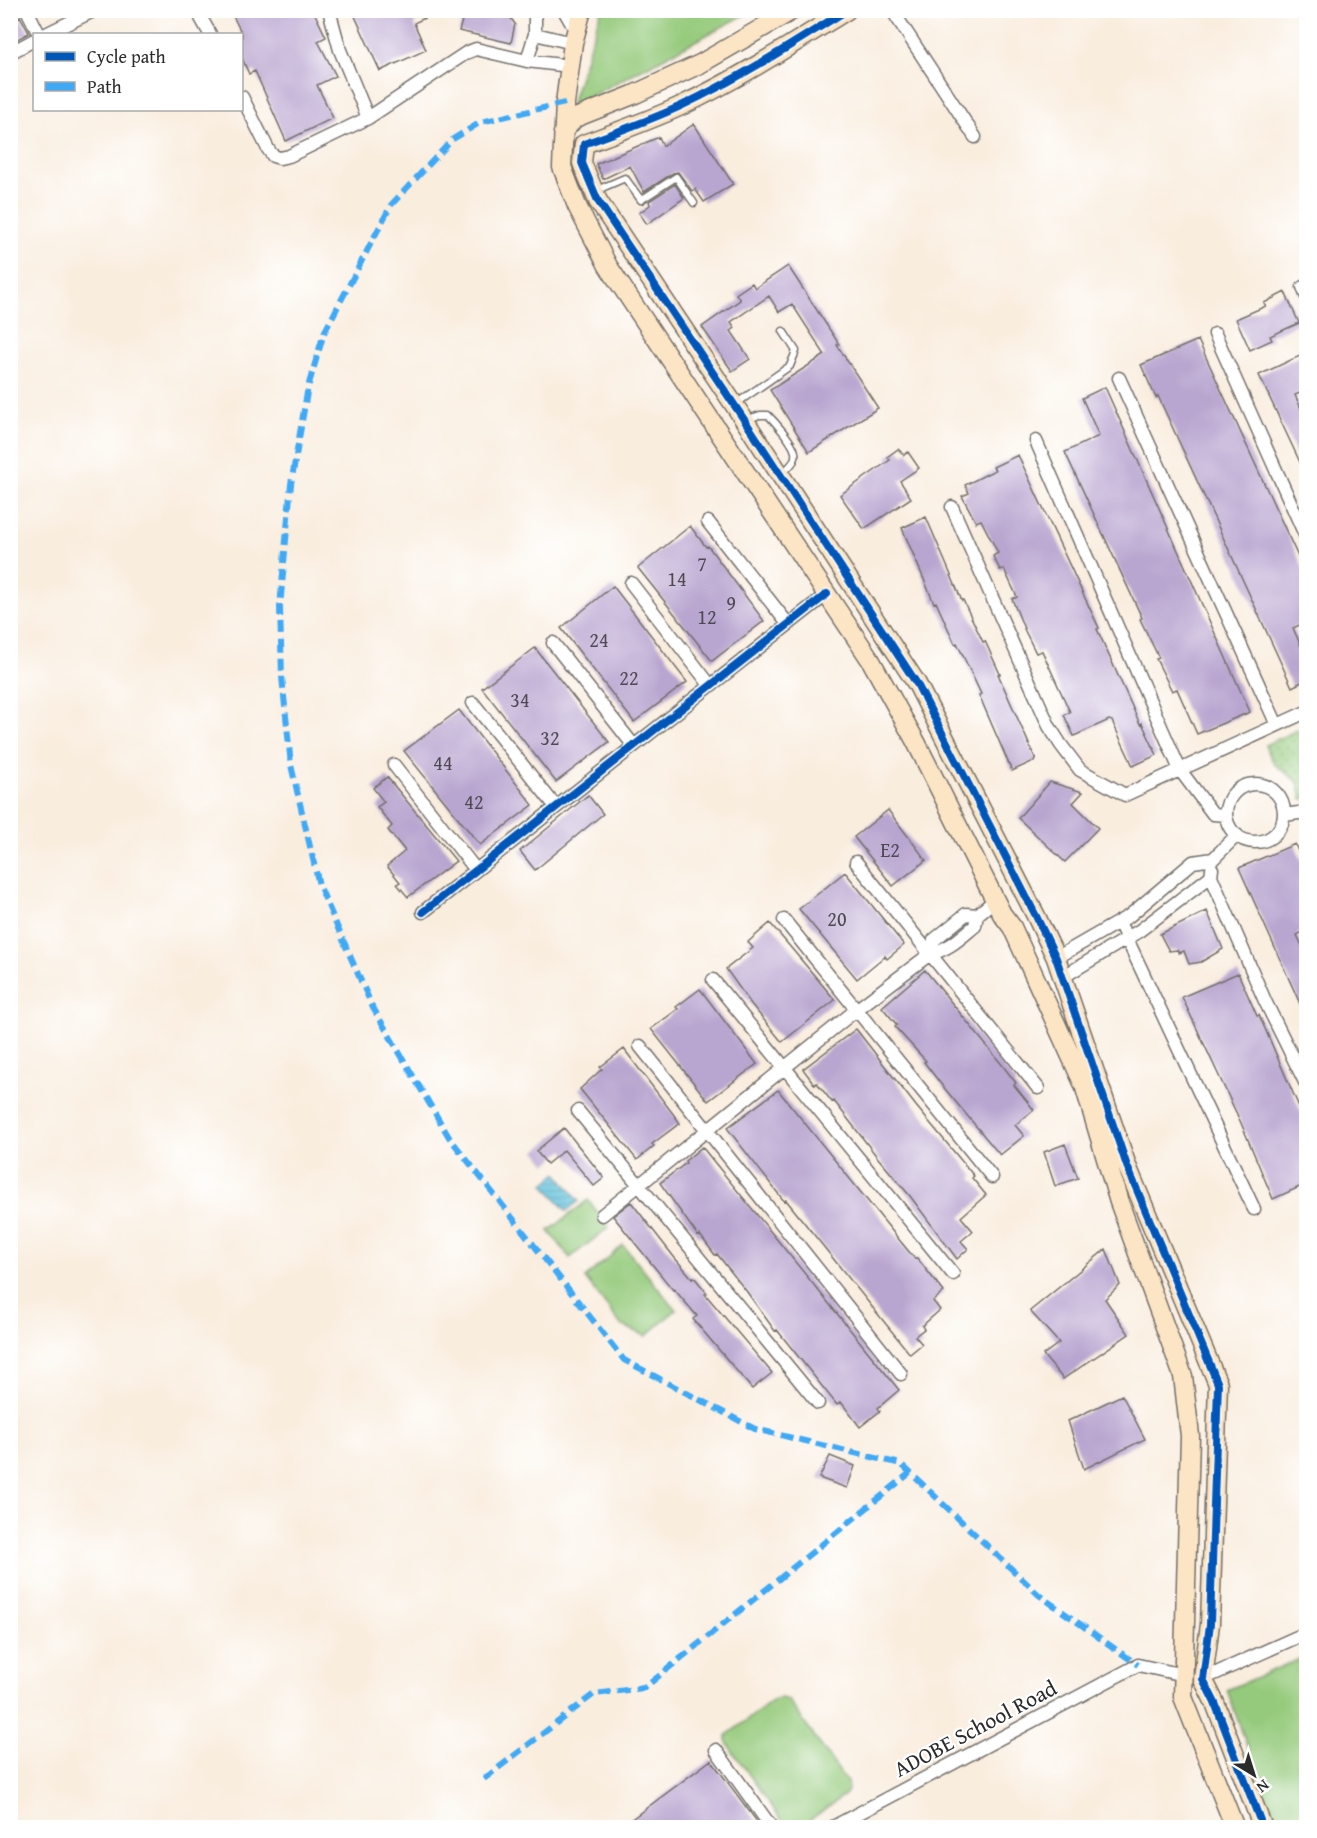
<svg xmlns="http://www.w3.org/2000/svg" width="1317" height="1838" viewBox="0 0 1317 1838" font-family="'Gentium Book Plus',serif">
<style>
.grass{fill:#95ca7b;stroke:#607a53;stroke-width:1.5}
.park{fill:url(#park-dots);stroke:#607a53;stroke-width:1.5}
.water{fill:url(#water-rules);stroke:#447684;stroke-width:1.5}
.building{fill:#b9a6d0}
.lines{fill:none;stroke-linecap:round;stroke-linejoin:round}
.lane-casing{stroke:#736f6a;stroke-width:9}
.street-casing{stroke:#736f6a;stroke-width:15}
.secondary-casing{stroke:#736f6a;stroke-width:21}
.lane{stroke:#fff;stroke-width:6}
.street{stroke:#fff;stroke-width:12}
.secondary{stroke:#fce5c4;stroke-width:18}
.quiet{stroke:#3fa9f5;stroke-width:6;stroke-dasharray:12 6;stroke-linecap:butt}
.cycleway-casing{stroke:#fff;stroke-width:11}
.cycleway{stroke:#0057b8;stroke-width:8}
.labels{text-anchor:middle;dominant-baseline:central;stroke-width:4.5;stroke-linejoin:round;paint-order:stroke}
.number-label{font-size:20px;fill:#4e4a54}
.street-label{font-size:22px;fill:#2b2b2b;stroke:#fff}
</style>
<defs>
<pattern id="park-dots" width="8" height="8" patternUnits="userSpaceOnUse" patternTransform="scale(1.5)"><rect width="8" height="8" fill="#95ca7b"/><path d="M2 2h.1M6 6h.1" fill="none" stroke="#7aa465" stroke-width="1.8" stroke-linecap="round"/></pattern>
<pattern id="water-rules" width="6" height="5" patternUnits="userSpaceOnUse" patternTransform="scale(1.5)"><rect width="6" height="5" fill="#5ec1dc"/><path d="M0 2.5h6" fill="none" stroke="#4e9db3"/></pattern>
</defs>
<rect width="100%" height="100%" fill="#fff"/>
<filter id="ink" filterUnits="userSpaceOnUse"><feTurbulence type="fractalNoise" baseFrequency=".0167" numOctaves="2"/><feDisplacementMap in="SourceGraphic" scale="12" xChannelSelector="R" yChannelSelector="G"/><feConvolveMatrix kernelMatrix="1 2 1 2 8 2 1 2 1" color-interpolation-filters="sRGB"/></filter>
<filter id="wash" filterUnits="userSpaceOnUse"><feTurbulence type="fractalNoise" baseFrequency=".008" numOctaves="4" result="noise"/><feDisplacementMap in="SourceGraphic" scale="24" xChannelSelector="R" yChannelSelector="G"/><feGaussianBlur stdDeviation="1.35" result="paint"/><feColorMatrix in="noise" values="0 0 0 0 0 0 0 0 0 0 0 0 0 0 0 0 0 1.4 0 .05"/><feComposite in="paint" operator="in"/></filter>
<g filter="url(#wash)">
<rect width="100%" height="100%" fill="#f9edde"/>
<path class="grass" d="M 601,11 L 752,11 L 570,107 Z
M 588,1200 L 609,1227 L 570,1258 L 549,1231 Z
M 623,1245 L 676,1310 L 646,1336 L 621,1325 L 585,1278 Z
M 1306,1656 L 1306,1827 L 1276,1827 L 1227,1690 Z
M 781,1698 L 788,1700 L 847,1782 L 848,1790 L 846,1794 L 800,1827 L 789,1827 L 785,1825 L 728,1745 L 726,1740 L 727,1735 L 775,1699 Z"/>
<path class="park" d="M 1306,726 L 1306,798 L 1302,800 L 1298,782 L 1274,764 L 1265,745 Z"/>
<path class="water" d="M 557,1173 L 579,1201 L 566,1211 L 544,1184 Z"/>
<g id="blocks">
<path class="building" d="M 230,10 L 313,10 L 326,37 L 318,41 L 336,76 L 317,85 L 333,118 L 286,141 L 255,71 L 249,74 L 242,58 L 242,34 Z
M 362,10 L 441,10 L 414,23 L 426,50 L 380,71 L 354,14 Z
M 465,10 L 505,10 L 515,24 L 511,43 L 459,31 Z
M 20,16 L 29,33 L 10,43 L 10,21 Z
M 694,124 L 733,184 L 704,202 L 695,189 L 692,191 L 678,172 L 673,173 L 644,192 L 630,166 L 603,179 L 596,164 L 659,137 L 663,146 Z
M 675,184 L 684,198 L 647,224 L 639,213 L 650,205 L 649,201 Z
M 788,266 L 839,344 L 837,345 L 878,408 L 809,452 L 770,390 L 825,355 L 792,304 L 779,312 L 769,296 L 731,322 L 735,328 L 731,331 L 750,359 L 732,371 L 702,327 L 740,300 L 736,294 L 752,283 L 755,288 Z
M 1285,292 L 1299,323 L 1270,336 L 1272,340 L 1250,350 L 1236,319 L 1266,306 L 1264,303 Z
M 1198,340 L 1306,574 L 1306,622 L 1293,628 L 1306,657 L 1306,680 L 1292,687 L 1158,396 L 1156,398 L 1141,365 Z
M 1306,353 L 1306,390 L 1295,395 L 1306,419 L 1306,475 L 1259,375 Z
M 1105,387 L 1250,712 L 1197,734 L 1177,689 L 1172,691 L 1156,659 L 1159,658 L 1140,619 L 1142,618 L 1065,452 L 1099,436 L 1082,398 Z
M 898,449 L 904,455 L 908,452 L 919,468 L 900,481 L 911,498 L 864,529 L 840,495 L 890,460 L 887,457 Z
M 1018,455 L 1099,628 L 1097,629 L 1140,724 L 1142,723 L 1157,755 L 1133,766 L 1112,721 L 1109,720 L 1074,736 L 1064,715 L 1070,712 L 1065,701 L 1042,651 L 1036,653 L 1025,631 L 1012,599 L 1017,597 L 1004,569 L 1000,570 L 993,556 L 998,553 L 981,520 L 976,522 L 962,496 L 969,493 L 965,485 L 995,470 L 993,467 Z
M 926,517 L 962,601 L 963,600 L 983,642 L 985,641 L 1000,674 L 998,674 L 1036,760 L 1012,771 L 979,695 L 981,694 L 957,643 L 955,644 L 936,602 L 934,603 L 902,528 Z
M 690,526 L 706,547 L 708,546 L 764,621 L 712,661 L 638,568 Z
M 613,586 L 687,682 L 634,722 L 561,628 Z
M 535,648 L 609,742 L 556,782 L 482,688 Z
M 459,710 L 533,805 L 480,845 L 404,751 Z
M 387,777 L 456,861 L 408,897 L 397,884 L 400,882 L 387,866 L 405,851 L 388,830 L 392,826 L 377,807 L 384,802 L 373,788 Z
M 1050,782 L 1083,792 L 1073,803 L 1098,828 L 1065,862 L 1018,818 Z
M 588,795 L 603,814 L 535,870 L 520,851 Z
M 888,810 L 926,860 L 893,886 L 854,837 Z
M 1295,844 L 1306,870 L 1306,930 L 1297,935 L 1306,954 L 1306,1017 L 1239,868 Z
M 845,872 L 904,945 L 887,959 L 885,956 L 857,979 L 799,909 Z
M 1207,911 L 1223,949 L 1201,962 L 1189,964 L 1184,951 L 1179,953 L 1177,950 L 1169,951 L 1160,934 Z
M 770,923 L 835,1000 L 782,1042 L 751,1004 L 726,969 L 753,948 L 748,942 Z
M 925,970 L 1003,1066 L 1016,1083 L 1014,1085 L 1034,1110 L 1015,1125 L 1024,1136 L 1000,1155 L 940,1083 L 924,1062 L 926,1061 L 895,1027 L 897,1025 L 882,1007 Z
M 1238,973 L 1257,1016 L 1259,1015 L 1306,1123 L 1306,1184 L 1273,1199 L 1241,1123 L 1182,997 Z
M 700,989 L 757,1064 L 708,1101 L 651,1029 L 678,1009 L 676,1007 Z
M 856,1029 L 916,1106 L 974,1176 L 972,1178 L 986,1195 L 961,1217 L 973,1231 L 961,1241 L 968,1249 L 957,1259 L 910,1196 L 878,1158 L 834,1101 L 832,1102 L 817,1083 L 815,1085 L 803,1069 Z
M 624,1049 L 680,1123 L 652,1144 L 654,1146 L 637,1160 L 580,1089 L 602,1069 L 600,1067 Z
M 778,1090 L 901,1242 L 915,1259 L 917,1258 L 944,1292 L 933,1301 L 940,1310 L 922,1326 L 924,1329 L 915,1336 L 922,1344 L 910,1354 L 786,1200 L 784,1201 L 727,1128 Z
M 564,1128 L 604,1178 L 594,1186 L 564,1150 L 547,1164 L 536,1151 Z
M 1065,1144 L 1078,1178 L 1055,1186 L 1044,1152 Z
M 702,1147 L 899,1390 L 878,1408 L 880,1411 L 860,1427 L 841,1402 L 837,1405 L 777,1330 L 775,1331 L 747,1292 L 717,1254 L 715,1255 L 700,1235 L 698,1236 L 660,1183 L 686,1163 L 685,1161 Z
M 631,1202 L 674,1257 L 692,1278 L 694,1277 L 707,1293 L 705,1294 L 772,1373 L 752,1389 L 693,1319 L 697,1316 L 674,1289 L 673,1290 L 613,1216 Z
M 1106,1249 L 1120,1285 L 1105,1299 L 1129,1334 L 1063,1379 L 1043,1355 L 1059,1343 L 1030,1311 Z
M 1122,1395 L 1145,1439 L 1084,1469 L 1068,1421 Z
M 830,1456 L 855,1466 L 847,1488 L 819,1478 Z
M 711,1760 L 761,1827 L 621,1827 Z"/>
</g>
</g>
<g filter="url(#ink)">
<use href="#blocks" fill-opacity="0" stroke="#736f6a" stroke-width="1.5"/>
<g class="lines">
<defs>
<path id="lane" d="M 597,190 L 625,178 L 641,200 L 676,177 L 694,203
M 737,403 L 790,366 L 796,351 L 783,331
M 748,419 L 760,415 L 768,415 C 775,422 793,442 795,452 C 797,460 789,468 783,472"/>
<path id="street" d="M 27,10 L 39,34
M 202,10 L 201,18 L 210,34
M 329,10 L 340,50 L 368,118
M 535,10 L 535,34 L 573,43
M 564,10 L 576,31
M 892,10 L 975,137
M 46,34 L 95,10
M 10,53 L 34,40
M 527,61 L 535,34
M 242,97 L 268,149 L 273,156 L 280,158 L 289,156 L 368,118 L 466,53 L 476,49 L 527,61 L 570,66
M 1303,287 L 1306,295
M 1215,334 L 1306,537
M 1119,378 L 1277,725
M 1036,441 L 1180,770 L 1213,814 L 1226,815
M 952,507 L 1049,726 L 1061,745 L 1080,770 L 1125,795 L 1306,712
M 708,522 L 788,624
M 631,583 L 710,685
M 553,643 L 634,746
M 473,703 L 556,807
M 394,765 L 476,870
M1226 813a29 29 0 1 1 58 0a29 29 0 1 1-58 0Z
M 1284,815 L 1306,812
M 856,862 L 1038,1088
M 1211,876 L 1265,1001 L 1306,1084
M 423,912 L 827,594
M 784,920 L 992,1177
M 1119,922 L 1254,1209
M 930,954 L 934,940 L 966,914 L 977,915
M 1056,958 L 1129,916 L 1193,862 L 1213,859 L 1237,835
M 1061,978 L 1139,931 L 1211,876 L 1212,869
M 713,980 L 953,1274
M 640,1046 L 901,1374
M 578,1111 L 818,1403
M 602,1215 L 856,1010 L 930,954 C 950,949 960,938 975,926 L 977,915 L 996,899
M 1203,1679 L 1306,1633
M 716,1750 L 772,1828
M 831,1828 L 1138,1665 L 1184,1675"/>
<path id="secondary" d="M 582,10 L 573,43 L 565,103 L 562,167 L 577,206 L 608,266 L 870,659 L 916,742 L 1002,914 L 1012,927 L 1084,1085 L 1119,1202 L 1183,1376 L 1190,1436 L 1183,1697 L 1235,1828
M 847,10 C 794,43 740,78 683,105 C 651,120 617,132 584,144 L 582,163 L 598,201 L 753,433 L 917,684 L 1036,916 L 1056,958 L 1127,1166 L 1218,1384 L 1210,1624 L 1203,1679 L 1215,1703 L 1263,1828
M 563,132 L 575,118 L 633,95 L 700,64 L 793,10"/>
</defs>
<use href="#lane" class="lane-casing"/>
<use href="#street" class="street-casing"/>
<use href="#secondary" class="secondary-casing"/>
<use href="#lane" class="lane"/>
<use href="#street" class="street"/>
<use href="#secondary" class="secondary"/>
<path class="quiet" d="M 565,103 L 481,122 L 453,139 L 391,205 L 324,333 L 308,387 L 291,484 L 280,607 L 282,677 L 291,765 L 319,885 L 372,1006 L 449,1137 L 624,1360 L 755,1429 L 901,1464 L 1039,1595 L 1138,1665
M 484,1779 L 594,1694 L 644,1688 L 910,1473"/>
<defs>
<path id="cycleway" d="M 847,10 C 794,43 740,78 683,105 C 651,120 617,132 584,144 L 582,163 L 598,201 L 753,433 L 917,684 L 1036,916 L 1056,958 L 1127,1166 L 1218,1384 L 1210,1624 L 1203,1679 L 1215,1703 L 1263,1828
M 423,912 L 827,594"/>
</defs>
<use href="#cycleway" class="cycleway-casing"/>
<use href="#cycleway" class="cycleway"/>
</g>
</g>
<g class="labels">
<g class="number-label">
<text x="702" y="563">7</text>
<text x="677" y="578">14</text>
<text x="731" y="602">9</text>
<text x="707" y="616">12</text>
<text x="599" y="639">24</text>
<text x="629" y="677">22</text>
<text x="520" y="699">34</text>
<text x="550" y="737">32</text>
<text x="443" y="762">44</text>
<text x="474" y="801">42</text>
<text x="890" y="849">E2</text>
<text x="837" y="918">20</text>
</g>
<g class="street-label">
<text transform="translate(975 1728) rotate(-28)">ADOBE School Road</text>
</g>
</g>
<rect width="1317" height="1838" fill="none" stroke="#fff" stroke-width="36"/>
<rect x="33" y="33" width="210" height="78" fill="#ffffff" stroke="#aaaaaa" stroke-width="1.5"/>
<rect x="45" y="52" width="30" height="9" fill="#0057b8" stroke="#aaaaaa" stroke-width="1.5"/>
<text x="87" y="63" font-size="18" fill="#2b2b2b">Cycle path</text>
<rect x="45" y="82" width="30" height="9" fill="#3fa9f5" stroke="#aaaaaa" stroke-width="1.5"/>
<text x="87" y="93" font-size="18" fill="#2b2b2b">Path</text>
<g transform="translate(1254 1775) rotate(142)" stroke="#ffffff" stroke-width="4.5" paint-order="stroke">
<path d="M0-4.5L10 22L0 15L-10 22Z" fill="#2b2b2b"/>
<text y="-9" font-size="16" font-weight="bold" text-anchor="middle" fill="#2b2b2b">N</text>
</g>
</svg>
